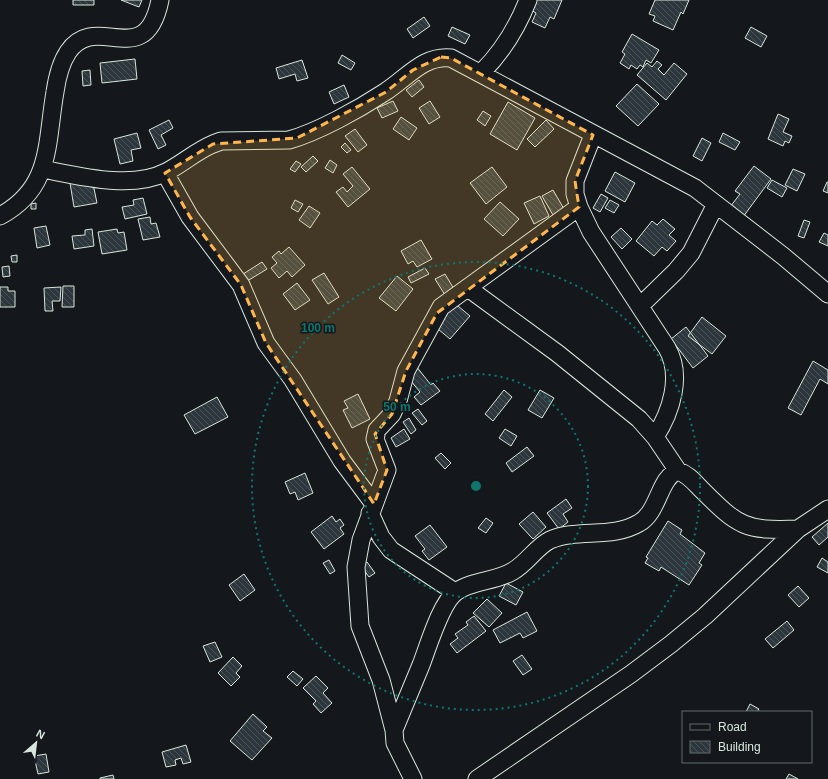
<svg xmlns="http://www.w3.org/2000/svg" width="828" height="779" viewBox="0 0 828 779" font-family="Helvetica,sans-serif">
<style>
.building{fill:url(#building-back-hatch);stroke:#d8e6dc}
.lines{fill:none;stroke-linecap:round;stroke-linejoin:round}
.minor-casing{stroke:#d8e6dc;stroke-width:19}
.minor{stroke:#14181c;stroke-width:17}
.marked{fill:#ffb74d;fill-opacity:0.2;stroke:#ffb74d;stroke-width:3;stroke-dasharray:8 5;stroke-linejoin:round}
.ring{fill:none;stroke:#0f766e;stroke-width:2;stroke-dasharray:2 4}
.centre{fill:#0f766e;stroke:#14181c;stroke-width:2}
.ring-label{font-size:12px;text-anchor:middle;font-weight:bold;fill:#0f766e;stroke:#14181c;stroke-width:3;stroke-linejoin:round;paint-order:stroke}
</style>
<defs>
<pattern id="building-back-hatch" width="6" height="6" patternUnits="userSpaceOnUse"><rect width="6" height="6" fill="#2c363c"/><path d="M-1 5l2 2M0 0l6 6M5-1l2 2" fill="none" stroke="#4a5358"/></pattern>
</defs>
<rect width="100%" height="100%" fill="#14181c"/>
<path class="building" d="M 73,0 L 94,0 L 94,5 L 73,5 Z
M 121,0 L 142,0 L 139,7 Z
M 535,0 L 562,0 L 554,19 L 550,17 L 545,28 L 532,22 L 536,13 L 531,10 Z
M 655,0 L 689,0 L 683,14 L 681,12 L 673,30 L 653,21 L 655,16 L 649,14 Z
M 424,17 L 430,26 L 413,38 L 407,29 Z
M 452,27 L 470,35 L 465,44 L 448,36 Z
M 751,27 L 767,36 L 761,47 L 745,38 Z
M 632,34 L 659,50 L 651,63 L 646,60 L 643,67 L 640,65 L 637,69 L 631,65 L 629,69 L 620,63 L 625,54 L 622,52 Z
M 342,55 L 355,63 L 351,70 L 338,63 Z
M 135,59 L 137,79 L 102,83 L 100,63 Z
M 302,60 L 308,78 L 297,81 L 295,74 L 279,79 L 276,68 Z
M 657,61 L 662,65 L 658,69 L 664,75 L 674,63 L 687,74 L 666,100 L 637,75 L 647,63 L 652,67 Z
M 90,70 L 91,85 L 83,86 L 82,71 Z
M 419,80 L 424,87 L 412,97 L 406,90 Z
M 637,84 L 659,104 L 638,126 L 616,106 Z
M 344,85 L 349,97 L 334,104 L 329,92 Z
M 393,101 L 398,111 L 382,118 L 377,108 Z
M 430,101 L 440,117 L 429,124 L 419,108 Z
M 508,102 L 535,118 L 517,150 L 490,134 Z
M 483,111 L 491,116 L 485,126 L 477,120 Z
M 778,114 L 789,119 L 783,132 L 792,136 L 789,143 L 785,141 L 783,146 L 768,139 Z
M 401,117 L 417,128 L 409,140 L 393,129 Z
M 169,120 L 173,128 L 161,135 L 166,145 L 158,149 L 149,130 Z
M 546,120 L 554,129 L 535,147 L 527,139 Z
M 355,129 L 367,145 L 358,152 L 345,136 Z
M 137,133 L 141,148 L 131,150 L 133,161 L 120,164 L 114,139 Z
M 723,133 L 740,142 L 735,150 L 719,142 Z
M 702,138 L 711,143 L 702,161 L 693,156 Z
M 345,143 L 351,150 L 347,153 L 341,147 Z
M 313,156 L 318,161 L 306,172 L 301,167 Z
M 330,160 L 337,165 L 333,173 L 325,168 Z
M 296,161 L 301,164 L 295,172 L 290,169 Z
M 754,166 L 771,179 L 743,217 L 730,207 L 740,194 L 735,191 Z
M 352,167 L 370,189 L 348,207 L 336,192 L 343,187 L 347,192 L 353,186 L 343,174 Z
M 492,167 L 507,187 L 486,204 L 470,183 Z
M 793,169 L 805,174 L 797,191 L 785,185 Z
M 615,172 L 635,183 L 625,202 L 605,191 Z
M 92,179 L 97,203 L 74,207 L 70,183 Z
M 772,180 L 787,188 L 782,197 L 767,188 Z
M 827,182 L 828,182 L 828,193 L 823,191 Z
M 553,190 L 564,209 L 553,215 L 542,196 Z
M 601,194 L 608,198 L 600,212 L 593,208 Z
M 540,196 L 549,216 L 534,224 L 524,203 Z
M 143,198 L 147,214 L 125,219 L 122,207 L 134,205 L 133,200 Z
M 295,200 L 303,204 L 298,212 L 291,208 Z
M 610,200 L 619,205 L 614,213 L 605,208 Z
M 500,202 L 519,219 L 503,236 L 484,219 Z
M 36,203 L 36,209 L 31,209 L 31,204 Z
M 309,206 L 320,213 L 310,228 L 299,220 Z
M 150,217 L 151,224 L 156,223 L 160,237 L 143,240 L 138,219 Z
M 663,219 L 675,229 L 669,235 L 676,241 L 667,251 L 662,247 L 654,256 L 636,241 L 652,221 L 657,225 Z
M 804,220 L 810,222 L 804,238 L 798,236 Z
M 46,226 L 50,245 L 37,248 L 34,228 Z
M 621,228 L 632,239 L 622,249 L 611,237 Z
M 92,229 L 94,246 L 74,249 L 72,236 L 85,235 L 85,230 Z
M 117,229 L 118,233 L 124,232 L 127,250 L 102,254 L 98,232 Z
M 824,233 L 828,235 L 828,246 L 819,242 Z
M 421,240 L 432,259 L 417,267 L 413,261 L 408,264 L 401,251 Z
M 289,247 L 305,265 L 292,277 L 287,271 L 279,278 L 271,268 L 277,263 L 272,257 L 279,251 L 281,254 Z
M 17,255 L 17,262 L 12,262 L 11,256 Z
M 262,262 L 267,269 L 244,283 L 240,276 Z
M 9,266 L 10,276 L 3,277 L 2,267 Z
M 425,268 L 429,274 L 411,283 L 408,277 Z
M 324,273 L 339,297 L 328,304 L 312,280 Z
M 445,274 L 454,289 L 445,295 L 435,279 Z
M 397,276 L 413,289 L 396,311 L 379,298 Z
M 297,283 L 310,300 L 295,310 L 283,294 Z
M 63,286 L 74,286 L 74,307 L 62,307 Z
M 0,287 L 8,287 L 8,291 L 15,291 L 15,307 L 0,307 Z
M 61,287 L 60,301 L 52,301 L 53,311 L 45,311 L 44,288 Z
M 452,301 L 470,316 L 450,339 L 432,324 Z
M 702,317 L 726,336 L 712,354 L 688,336 Z
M 686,327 L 708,356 L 693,368 L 671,339 Z
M 813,361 L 828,370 L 828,384 L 820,379 L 801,415 L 788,408 Z
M 416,366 L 431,385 L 433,383 L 440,391 L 421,405 L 414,397 L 420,392 L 405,374 Z
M 504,390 L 512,397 L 493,421 L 485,414 Z
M 540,390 L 554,398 L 542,418 L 528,410 Z
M 358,394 L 370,419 L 352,428 L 343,410 L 348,408 L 344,401 Z
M 217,397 L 228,417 L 195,434 L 184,415 Z
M 418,409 L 427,421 L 422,425 L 412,413 Z
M 409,418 L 416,430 L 411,434 L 403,422 Z
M 404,429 L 410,439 L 396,447 L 391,438 Z
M 505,429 L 517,436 L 511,446 L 499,438 Z
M 527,447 L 534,456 L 512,472 L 506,463 Z
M 441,453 L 451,463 L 445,469 L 435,458 Z
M 305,473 L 313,493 L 298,500 L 295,492 L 290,494 L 285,482 Z
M 566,499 L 572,508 L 563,514 L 568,522 L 559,529 L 547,513 Z
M 533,512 L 546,527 L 533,539 L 519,524 Z
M 332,516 L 336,522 L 340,519 L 344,525 L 340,528 L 344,534 L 324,549 L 311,532 Z
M 486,518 L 493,523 L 486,533 L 478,528 Z
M 668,521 L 682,530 L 680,534 L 705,553 L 699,563 L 702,565 L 689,585 L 661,567 L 659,571 L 645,563 L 648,558 L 646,557 Z
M 828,523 L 828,537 L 819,545 L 812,537 Z
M 430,525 L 447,547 L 429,560 L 422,551 L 425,549 L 415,536 Z
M 822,558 L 828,562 L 828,573 L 817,567 Z
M 329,560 L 335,571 L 330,574 L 323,563 Z
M 367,562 L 375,573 L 369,577 L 361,566 Z
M 244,574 L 255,590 L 240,601 L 229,585 Z
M 506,583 L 523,592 L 516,605 L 499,596 Z
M 798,586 L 809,598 L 799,607 L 788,595 Z
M 487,599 L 502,613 L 489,627 L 473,613 Z
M 527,612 L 537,631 L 523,638 L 520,633 L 500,643 L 493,630 Z
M 474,616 L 486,631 L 457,653 L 450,644 L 458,638 L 455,634 L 468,625 L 466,622 Z
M 787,621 L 794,630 L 773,648 L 765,639 Z
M 215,642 L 222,657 L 210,662 L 203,646 Z
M 522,655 L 532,669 L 523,675 L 513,661 Z
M 233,657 L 242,666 L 236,673 L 240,677 L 231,686 L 218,673 Z
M 293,671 L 303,679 L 297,686 L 287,677 Z
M 316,676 L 328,688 L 323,693 L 332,703 L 321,713 L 313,704 L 316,701 L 303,688 Z
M 750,704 L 759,709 L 757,712 L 746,712 Z
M 253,714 L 267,727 L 263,731 L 272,738 L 252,760 L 230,741 Z
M 186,745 L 191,762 L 183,764 L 181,758 L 175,760 L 176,765 L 166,767 L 162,752 Z
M 46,754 L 49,772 L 38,774 L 34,756 Z
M 789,774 L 798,779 L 786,779 Z
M 113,775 L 114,779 L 100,779 L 100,778 Z"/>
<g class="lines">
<defs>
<path id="minor" d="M 482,72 C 503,51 517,28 528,0
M 593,135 L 575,181 L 575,194 L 579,207 L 591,232 L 667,348 C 683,376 671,412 655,437
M 42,169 C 79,176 132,190 166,172 C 182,164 196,151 213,144 L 221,141 L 289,140 C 318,132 359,109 385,92 C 407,78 423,55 451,58 L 695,188 L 783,256 L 828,294
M 165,173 L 190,217 L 241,285 L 266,343 L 293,380 L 342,461 L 374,504
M 0,216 C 52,188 46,144 55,92 C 57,78 60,64 68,52 C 96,10 145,74 160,0
M 468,288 L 557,353 L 639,419 L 655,437 L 678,471
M 640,306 L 676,271 L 691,253 L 716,204
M 370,513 L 381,537 L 391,550 L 455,592
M 394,730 L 381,680 L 360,626 L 356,567 L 361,540 L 387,470 L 375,439 L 377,430 L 392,414 L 398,401 L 406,371 L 441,307 L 579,207
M 413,779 L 395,743 L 394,730 C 403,708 412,687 421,665 C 428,647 441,602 456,592 C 472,580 496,582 513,571 C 527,563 536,547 550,540 C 578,528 612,539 639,523 C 659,512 659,477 678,471 C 688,474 695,483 702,490 C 739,527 745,531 798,529
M 477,779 L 631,674 L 671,644 L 705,616 L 798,529 L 828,509"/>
</defs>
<use href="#minor" class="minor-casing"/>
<use href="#minor" class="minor"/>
</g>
<path class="marked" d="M 441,57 L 451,58 L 593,135 L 575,181 L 579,207 L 437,313 L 406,371 L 392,414 L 375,434 L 387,470 L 374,504 L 266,343 L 241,285 L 190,217 L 165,173 L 213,144 L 297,138 L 386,92 L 413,70 Z"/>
<g class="ring">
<circle cx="476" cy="486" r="112"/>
<circle cx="476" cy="486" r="224"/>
</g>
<circle cx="476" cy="486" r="6" class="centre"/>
<g class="ring-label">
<text x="318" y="332">100 m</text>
<text x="397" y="411">50 m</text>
</g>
<rect x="682" y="711" width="130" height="52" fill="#14181c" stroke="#626a69"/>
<rect x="690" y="724" width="20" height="6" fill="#14181c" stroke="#626a69"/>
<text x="718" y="731" font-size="12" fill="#d8e6dc">Road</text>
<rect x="690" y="741" width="20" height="12" fill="url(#building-back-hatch)" stroke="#626a69"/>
<text x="718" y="751" font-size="12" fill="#d8e6dc">Building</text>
<g transform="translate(36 743) rotate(28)" stroke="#14181c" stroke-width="3" paint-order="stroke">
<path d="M0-3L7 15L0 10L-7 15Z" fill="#d8e6dc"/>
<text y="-6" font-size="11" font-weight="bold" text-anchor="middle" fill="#d8e6dc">N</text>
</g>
</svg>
